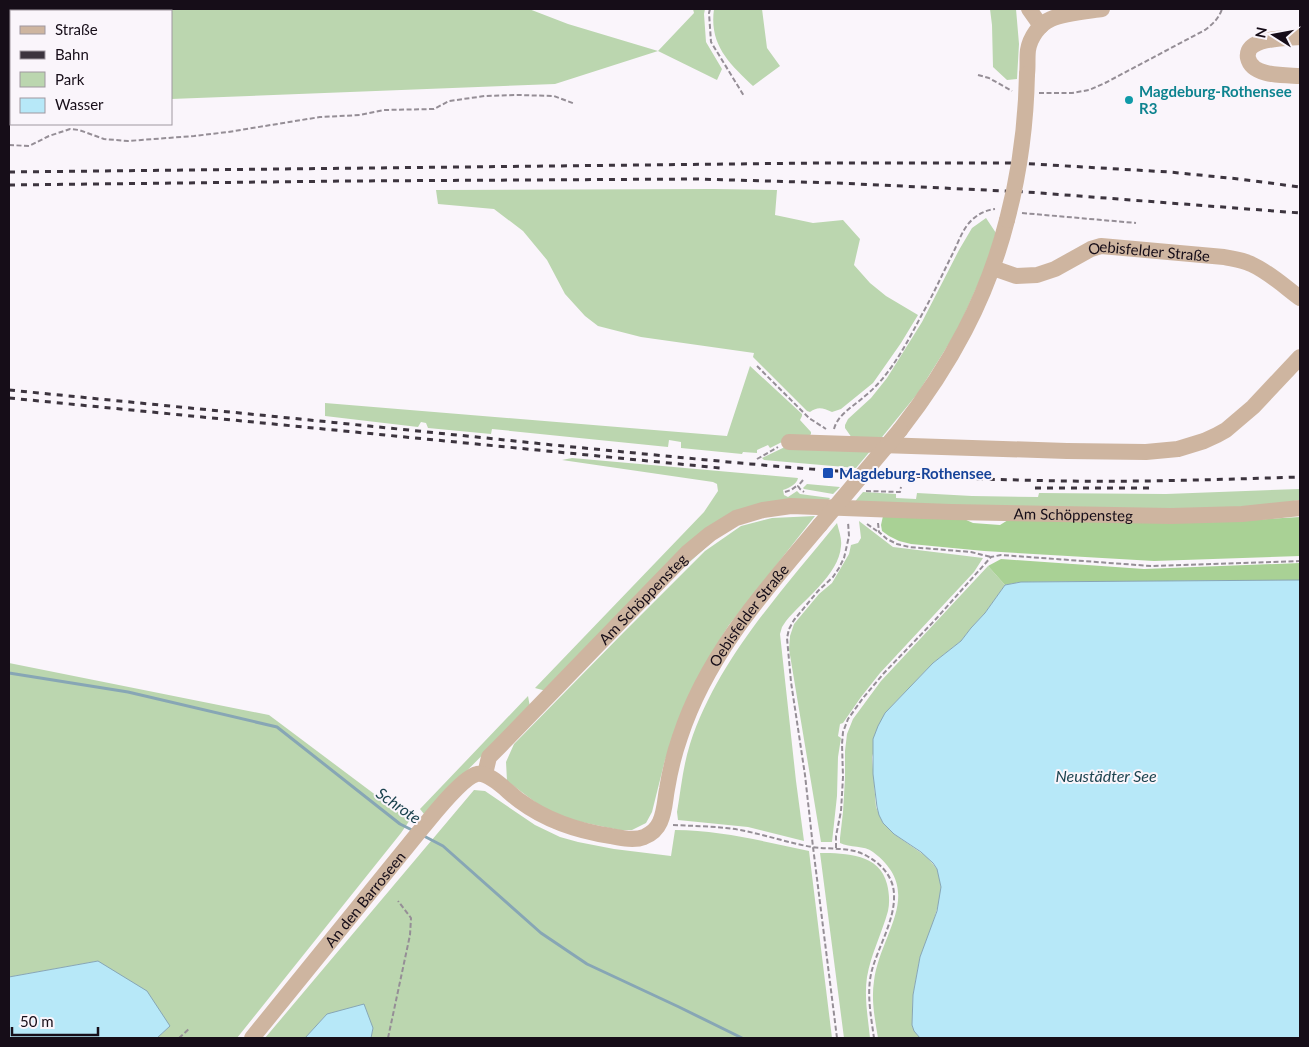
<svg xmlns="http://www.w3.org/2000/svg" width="1309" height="1047" viewBox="0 0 1309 1047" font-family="Lato,sans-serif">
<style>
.green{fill:#bbd6af}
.forest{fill:#a9d195}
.water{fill:#b7e8f8;stroke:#87a6b5}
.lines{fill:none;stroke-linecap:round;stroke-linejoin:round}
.stream{stroke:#87a6b5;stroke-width:3}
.path{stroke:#958e96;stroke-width:2;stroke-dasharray:5 2.5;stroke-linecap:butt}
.minor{stroke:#ceb5a0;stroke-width:16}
.rail{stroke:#3c343e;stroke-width:3;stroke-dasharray:6 6;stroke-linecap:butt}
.minor-bridge{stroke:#ceb5a0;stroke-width:16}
.culture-dot{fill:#0f9aa8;stroke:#faf5fb;stroke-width:2}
.transit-dot{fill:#1a4fb4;stroke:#faf5fb;stroke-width:2}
.labels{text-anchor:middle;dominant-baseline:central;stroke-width:4;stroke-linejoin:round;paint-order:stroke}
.culture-label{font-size:15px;font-weight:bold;fill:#0d838f;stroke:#faf5fb;text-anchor:start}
.street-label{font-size:15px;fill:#160d18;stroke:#faf5fb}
.transit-label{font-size:15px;font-weight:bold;fill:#164399;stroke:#faf5fb;text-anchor:start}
.water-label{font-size:16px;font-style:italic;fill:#1c434f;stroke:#faf5fb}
</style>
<rect width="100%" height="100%" fill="#faf5fb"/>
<path class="green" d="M 9,9 L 529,9 L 568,24 L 658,51 L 694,13 L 693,9 L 705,9 L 704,14 L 706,42 L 722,69 L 717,80 L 658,51 L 555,84 L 171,99 L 171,11 L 11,11 L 11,112 L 9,112 Z
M 714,9 L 762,9 L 767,48 L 780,66 L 753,86 C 729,63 709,45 714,9 Z
M 990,9 L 1016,9 L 1019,44 L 1017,79 L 1007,80 L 993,67 L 992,25 Z
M 713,189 L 777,190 L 775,215 L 813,223 L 843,220 L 860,239 L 854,265 L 870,283 L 886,296 L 918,315 L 901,343 L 873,383 L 841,409 L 832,412 C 823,408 818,406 810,412 L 807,411 L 753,357 L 754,353 L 641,337 L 598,326 L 585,316 L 565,294 L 547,260 L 523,231 L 494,209 L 438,204 L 436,190 Z
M 986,218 L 996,233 L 984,271 L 957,331 L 918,393 L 878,442 L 852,438 L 845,428 L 845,425 L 848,419 L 871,398 L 887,378 L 922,322 L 959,250 L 972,228 Z
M 750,366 L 802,414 L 802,416 L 800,420 L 811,432 L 811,434 L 807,439 L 788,439 L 770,448 L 768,445 L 757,450 L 757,453 L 743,452 L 742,454 L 681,448 L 681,442 L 669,440 L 668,447 L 492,429 L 491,434 L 428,428 L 426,423 L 421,422 L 418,427 L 325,416 L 325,403 L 727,436 Z
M 789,445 L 872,449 L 856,468 L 764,460 L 762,458 Z
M 572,458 L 798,478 C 797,484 789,488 783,490 L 784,495 L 788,497 L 797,491 L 800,494 L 830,498 L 826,503 L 752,506 L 546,691 L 535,688 L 704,512 L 718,491 L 717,484 L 713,482 L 562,460 Z
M 807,484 L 840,487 L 833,494 L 804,489 L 803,488 Z
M 1300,489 L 1300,500 L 1256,507 L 1165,510 L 852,505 L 863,492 L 896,494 L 896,498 L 916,499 L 917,493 L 972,496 L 1038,497 L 1039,493 L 1166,494 Z
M 815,516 L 729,625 L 714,649 L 665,760 L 652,812 L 646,823 L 632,830 L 619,830 L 567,819 L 539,805 L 507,781 L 506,762 L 514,744 L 623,633 L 705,551 L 741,526 L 772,518 Z
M 859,521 L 893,547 L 983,558 L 974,572 L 880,673 L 861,697 L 843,723 L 840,724 L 838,736 L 841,738 L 838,757 L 837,796 L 832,842 L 821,842 L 789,649 L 790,636 L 794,624 L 819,594 L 832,583 L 849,554 L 851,545 L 858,543 L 861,538 Z
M 837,523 C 839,531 842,539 841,546 C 839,575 803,600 786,621 L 782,627 L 780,634 L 796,781 L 804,841 L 748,827 L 678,820 L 677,812 C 681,789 683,766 690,744 C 718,659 781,592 837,523 Z
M 988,566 L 1005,585 L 985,613 L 971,628 L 961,641 L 933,663 L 885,713 L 872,757 L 876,807 L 883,823 L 894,834 L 927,857 L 937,869 L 939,876 L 941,887 L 940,899 L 931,929 L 920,957 L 913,995 L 912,1025 L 914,1031 L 920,1038 L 878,1038 C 875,1020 871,1000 874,981 C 880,933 926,892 873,852 C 864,845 850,848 840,843 L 840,838 L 843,812 L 845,778 L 845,751 L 847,734 L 853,719 L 881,681 Z
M 9,663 L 269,715 L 405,817 L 414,814 L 401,833 L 237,1038 L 157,1038 L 170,1026 L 98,961 L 9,977 Z
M 528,696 L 530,707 L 424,814 L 420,809 Z
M 474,790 L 485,791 L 535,825 L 560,837 L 578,842 L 614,849 L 671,856 L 675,830 C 721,830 765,842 809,851 L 832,1038 L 371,1038 L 373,1028 L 327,1014 L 305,1038 L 265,1038 Z
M 820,853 C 846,853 880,854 887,884 C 889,892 890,902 888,911 C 882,933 871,954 867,977 C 864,997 868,1018 870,1038 L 844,1038 Z"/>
<path class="forest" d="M 883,516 L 964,519 L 973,523 L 1000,525 L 1008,520 L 1235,521 L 1300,517 L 1300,556 L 1154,561 L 984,551 L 911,544 L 899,541 L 889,536 L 882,531 L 881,525 Z
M 1001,559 L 1144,569 L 1300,563 L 1300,580 L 1021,582 L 1005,585 L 988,566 Z"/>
<path class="water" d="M 1300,580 L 1300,1038 L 920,1038 L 914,1031 L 912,1025 L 913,995 L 920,957 L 937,911 L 941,887 L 937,869 L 933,863 L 921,852 L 894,834 L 883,823 L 879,815 L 877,807 L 873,774 L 873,739 L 878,726 L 885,713 L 933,663 L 961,641 L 971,628 L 985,613 L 1005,585 L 1021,582 Z
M 98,961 L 147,991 L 170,1026 L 157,1038 L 9,1038 L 9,977 Z
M 364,1004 L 373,1028 L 371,1038 L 305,1038 L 327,1014 Z"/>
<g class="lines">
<path class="stream" d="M 9,673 L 128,692 L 277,727 L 400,824 L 414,831
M 422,835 L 443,846 L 541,933 L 587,964 L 679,1007 L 742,1038"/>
<path class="path" d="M 710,9 L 709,13 L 711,42 L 744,96
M 978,75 L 989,78 L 1012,91
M 1039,93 L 1072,93 L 1089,90 L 1105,83 L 1205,30 C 1213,24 1219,18 1222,9
M 9,145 L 29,146 L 49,136 L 70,129 L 79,130 L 104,139 L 128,141 L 194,136 L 228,132 L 320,117 L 360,115 L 384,110 L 434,109 L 449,101 L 485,96 L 518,95 L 554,96 L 575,104
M 1022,213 L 1136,223
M 757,366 L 809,418 L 826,429
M 834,429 C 838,414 854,406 865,396 C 889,377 906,345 920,318 C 932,297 942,275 953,253 C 958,243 962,231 969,223 C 976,215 985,210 995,209
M 757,459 L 778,447
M 803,480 L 798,486 L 800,489 L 804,492
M 866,491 L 900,492 L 901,487
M 785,492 L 791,490 L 798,485
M 878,523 L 879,532 L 887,539 L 897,544 L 909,547 L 971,552 L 991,557
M 867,524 L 877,531
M 673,825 C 691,826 709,826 726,828 C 755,831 783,842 812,847 C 831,850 849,846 867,856 C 883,865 895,879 894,898 C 894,921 878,948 872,970 C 866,992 871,1016 874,1038
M 836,848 L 836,836 L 841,811 L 843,777 L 842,744 L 843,732 L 848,719 L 863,698 L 884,673 L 935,620 L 991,557 L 1001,555 L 1151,566 L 1300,561
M 179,1038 L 190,1028
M 388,1038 L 410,935 L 411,918 L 398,901
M 837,1038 L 813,847 L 805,775 L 791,682 L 787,638 L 789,629 L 794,620 L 818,591 L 833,577 L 839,568 L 844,558 L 847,545 L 849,536 L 848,522"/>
<g class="minor">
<path d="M 1029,9 L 1041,26"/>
<path d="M 1300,37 C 1287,38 1265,38 1254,45 C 1249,48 1247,53 1248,58 C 1252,77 1285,75 1300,76"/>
<path d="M 1027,74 C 1028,67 1027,58 1028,50 C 1030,38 1039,24 1051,19 C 1063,13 1088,11 1102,9"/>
<path id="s1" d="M 993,268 L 1016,276 L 1037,275 L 1055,269 L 1091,249 L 1101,246 L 1224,257 C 1233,259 1243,260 1251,264 C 1269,272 1285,287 1300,298"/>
<path d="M 900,430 C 950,366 987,299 1007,220"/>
<path d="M 789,442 L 1067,451 L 1146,452 L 1178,449 L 1204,441 L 1217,435 L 1226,430 L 1253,407 L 1300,357"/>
<path id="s2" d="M 485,774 L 489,757 L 500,746 L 687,553 L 710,534 L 736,518 L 763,510 L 791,506 L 951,512 L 1171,516 L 1242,514 L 1300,508"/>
<path id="s3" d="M 252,1038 L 423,827 C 433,815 463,777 477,774 C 491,772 508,793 520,801 C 547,821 578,831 611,836 C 621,838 634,841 644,837 C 651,834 657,829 660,822 C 665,811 665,799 667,789 C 670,771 674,754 680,737 C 707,654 765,590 820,525"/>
</g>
<path class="rail" d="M 9,172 L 821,163 L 1016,163 L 1169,172 L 1239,179 L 1300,187
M 9,185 L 349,181 L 697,179 L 837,183 L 1027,192 L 1300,213
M 9,390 C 190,408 372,426 553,445 C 708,460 864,477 1020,480 C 1114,483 1207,480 1300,477
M 9,398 L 720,468
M 1035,488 L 1155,488"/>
<path class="minor-bridge" d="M 1007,220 C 1020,171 1026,125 1027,74
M 820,525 L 900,430"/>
</g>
<circle class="culture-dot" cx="1129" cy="100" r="5"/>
<rect class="transit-dot" x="822" y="467" width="12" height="12" rx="2.5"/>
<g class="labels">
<g class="culture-label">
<text x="1139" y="91">Magdeburg-Rothensee<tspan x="1139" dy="17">R3</tspan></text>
</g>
<g class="street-label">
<text stroke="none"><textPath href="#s1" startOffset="164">Oebisfelder Straße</textPath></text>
<text stroke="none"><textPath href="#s2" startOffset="701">Am Schöppensteg</textPath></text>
<text stroke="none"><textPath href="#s2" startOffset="238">Am Schöppensteg</textPath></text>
<text stroke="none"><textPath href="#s3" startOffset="782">Oebisfelder Straße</textPath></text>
<text stroke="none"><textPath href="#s3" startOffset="179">An den Barroseen</textPath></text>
</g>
<g class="transit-label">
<text x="839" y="473">Magdeburg-Rothensee</text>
</g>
<g class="water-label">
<text x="1106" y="775">Neustädter See</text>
<text transform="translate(399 805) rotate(35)">Schrote</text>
</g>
</g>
<rect width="1309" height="1047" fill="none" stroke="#160d18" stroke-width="20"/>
<rect x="10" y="10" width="162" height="115" fill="#faf5fb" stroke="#9f98a0"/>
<rect x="20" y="26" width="25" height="8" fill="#ceb5a0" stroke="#9f98a0"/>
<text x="55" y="35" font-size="15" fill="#160d18">Straße</text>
<rect x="20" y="51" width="25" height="8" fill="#3c343e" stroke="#9f98a0"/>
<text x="55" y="60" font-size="15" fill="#160d18">Bahn</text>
<rect x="20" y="72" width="25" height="15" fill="#bbd6af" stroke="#9f98a0"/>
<text x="55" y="85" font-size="15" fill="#160d18">Park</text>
<rect x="20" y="98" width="25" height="15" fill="#b7e8f8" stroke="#9f98a0"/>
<text x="55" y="110" font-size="15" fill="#160d18">Wasser</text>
<g transform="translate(1274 35) rotate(281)" stroke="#faf5fb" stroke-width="4" paint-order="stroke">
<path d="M0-4L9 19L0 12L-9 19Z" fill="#160d18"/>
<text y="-8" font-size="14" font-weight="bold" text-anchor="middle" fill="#160d18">N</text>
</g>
<path d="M12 1027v8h86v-8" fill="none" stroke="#160d18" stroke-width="2.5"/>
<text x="20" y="1027" font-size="15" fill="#160d18" stroke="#faf5fb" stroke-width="4" paint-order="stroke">50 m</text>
</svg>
